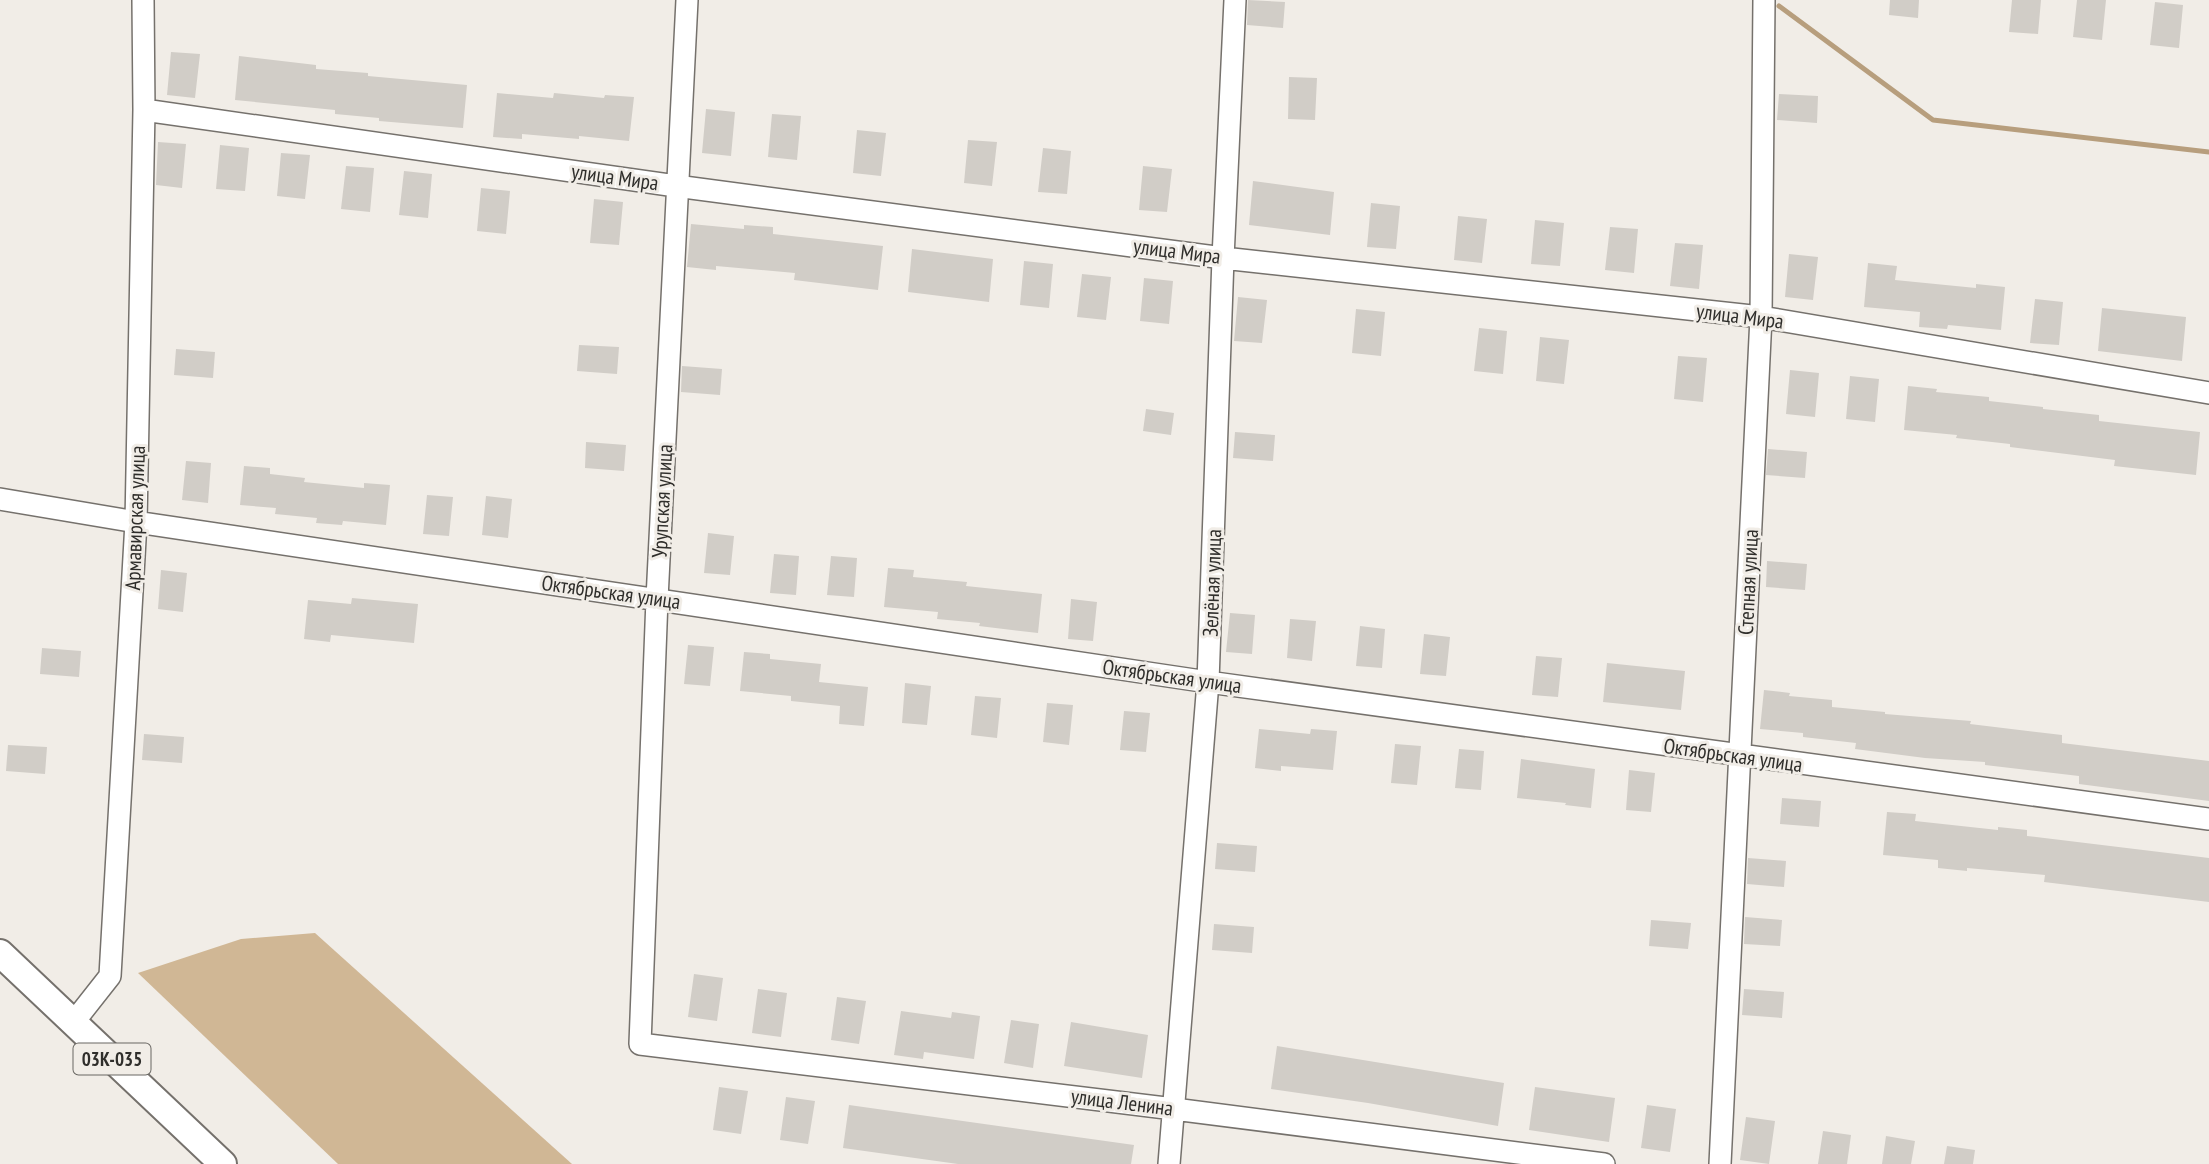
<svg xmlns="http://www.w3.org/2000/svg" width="2209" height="1164" viewBox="0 0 2209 1164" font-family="'PT Sans Narrow',sans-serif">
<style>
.forest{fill:#d0b795}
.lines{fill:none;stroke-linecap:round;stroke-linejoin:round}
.stream{stroke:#b79e7d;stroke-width:5}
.building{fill:#d1cdc7}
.minor-casing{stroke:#75716c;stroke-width:24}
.major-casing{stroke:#75716c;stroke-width:30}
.minor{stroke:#fff;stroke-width:21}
.major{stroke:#fff;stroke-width:26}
.labels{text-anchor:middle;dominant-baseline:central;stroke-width:6;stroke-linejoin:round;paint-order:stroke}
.shield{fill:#f1ede7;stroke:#696763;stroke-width:2}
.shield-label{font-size:19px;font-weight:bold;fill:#2f2e2b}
.street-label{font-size:21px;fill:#2f2e2b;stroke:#f1ede7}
</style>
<rect width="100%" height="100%" fill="#f1ede7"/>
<path class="forest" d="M 315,933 L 572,1164 L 338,1164 L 138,973 L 241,939 Z"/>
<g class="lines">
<path class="stream" d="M 1779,6 L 1933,120 L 2209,152"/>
</g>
<path class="building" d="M 1248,0 L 1285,2 L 1283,28 L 1247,25 Z
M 1890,0 L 1919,0 L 1918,18 L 1889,15 Z
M 2012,0 L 2041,0 L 2038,34 L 2009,32 Z
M 2077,0 L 2106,0 L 2102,40 L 2073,37 Z
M 2155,2 L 2183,5 L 2179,48 L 2150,45 Z
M 171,52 L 200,54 L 195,98 L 167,95 Z
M 239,56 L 316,65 L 316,69 L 368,73 L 368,76 L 467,85 L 463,128 L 379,121 L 379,118 L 335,114 L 335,110 L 235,100 Z
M 1289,77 L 1317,78 L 1315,120 L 1288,119 Z
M 497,93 L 553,98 L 554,93 L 604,98 L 605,95 L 634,97 L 629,141 L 579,136 L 579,139 L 522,134 L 522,139 L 493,137 Z
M 1779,94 L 1818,96 L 1817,123 L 1777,120 Z
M 706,109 L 735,112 L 731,156 L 702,153 Z
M 772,114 L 801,116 L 797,160 L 768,157 Z
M 857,130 L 886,133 L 881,176 L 853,173 Z
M 968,140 L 997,142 L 992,186 L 964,183 Z
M 158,142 L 186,144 L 182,188 L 156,185 Z
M 220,145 L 249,148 L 245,191 L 216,189 Z
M 1043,148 L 1071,151 L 1067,194 L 1038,192 Z
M 281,153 L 310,155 L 305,199 L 277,196 Z
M 346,166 L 374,168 L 370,212 L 341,209 Z
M 1143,166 L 1172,169 L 1167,212 L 1139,210 Z
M 404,171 L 432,174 L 428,218 L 399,215 Z
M 1253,181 L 1334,192 L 1330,235 L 1249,225 Z
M 481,188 L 510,191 L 506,234 L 477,231 Z
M 594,199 L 623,202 L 619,245 L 590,243 Z
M 1371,203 L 1400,206 L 1396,249 L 1367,247 Z
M 1458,216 L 1487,219 L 1482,263 L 1454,260 Z
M 1535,220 L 1564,223 L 1560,266 L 1531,264 Z
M 691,224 L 744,229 L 744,225 L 773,227 L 773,234 L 883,246 L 878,290 L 794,280 L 795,273 L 716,266 L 716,270 L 687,267 Z
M 1610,227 L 1638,229 L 1634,273 L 1605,270 Z
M 1675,243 L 1703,245 L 1699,289 L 1670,286 Z
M 912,249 L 993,259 L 989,302 L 908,292 Z
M 1789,254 L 1818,257 L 1813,300 L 1785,297 Z
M 1024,261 L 1053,264 L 1049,308 L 1020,305 Z
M 1868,263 L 1897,266 L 1895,280 L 1976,288 L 1976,284 L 2005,287 L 2001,330 L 1948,325 L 1947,329 L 1919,327 L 1920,312 L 1864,307 Z
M 1082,274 L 1111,277 L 1106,320 L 1077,317 Z
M 1144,278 L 1173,281 L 1169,324 L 1140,321 Z
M 1238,297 L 1267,300 L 1262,343 L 1234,341 Z
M 2035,299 L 2063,302 L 2059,345 L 2030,343 Z
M 2102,308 L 2186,317 L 2182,361 L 2098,351 Z
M 1356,309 L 1385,312 L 1381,356 L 1352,353 Z
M 1479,328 L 1507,331 L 1503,374 L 1474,371 Z
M 1540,337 L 1569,340 L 1564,384 L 1536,381 Z
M 579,345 L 619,347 L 617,374 L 577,371 Z
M 176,349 L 215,352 L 213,378 L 174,375 Z
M 1678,356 L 1707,358 L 1703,402 L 1674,399 Z
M 682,366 L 722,369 L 720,395 L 681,392 Z
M 1790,370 L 1819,373 L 1815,417 L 1786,414 Z
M 1850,376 L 1879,379 L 1875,422 L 1846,419 Z
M 1908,386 L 1937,389 L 1936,392 L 1989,397 L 1989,401 L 2043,407 L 2043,409 L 2099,415 L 2099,421 L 2200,432 L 2196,475 L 2114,466 L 2115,460 L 2010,447 L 2010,444 L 1956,438 L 1957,435 L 1904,430 Z
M 1146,409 L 1174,413 L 1171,435 L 1143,431 Z
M 1235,432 L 1275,435 L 1273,461 L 1233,458 Z
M 586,442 L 626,445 L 624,471 L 585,468 Z
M 1768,449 L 1807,452 L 1805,478 L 1766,475 Z
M 186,461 L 211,463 L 208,503 L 182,500 Z
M 244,466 L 270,468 L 270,474 L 305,478 L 304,482 L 364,488 L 364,483 L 390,485 L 386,525 L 343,521 L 342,525 L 316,523 L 317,518 L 275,514 L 276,508 L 240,505 Z
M 427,495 L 453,497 L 449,536 L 423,534 Z
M 486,496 L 512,499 L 508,538 L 482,535 Z
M 708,533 L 734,536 L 730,575 L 704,573 Z
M 774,554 L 799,556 L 796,595 L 770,593 Z
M 831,556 L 857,558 L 854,597 L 827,595 Z
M 1767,561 L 1807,564 L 1805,590 L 1766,587 Z
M 888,568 L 914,570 L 913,577 L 967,582 L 966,586 L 1042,594 L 1038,633 L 979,626 L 980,623 L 937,619 L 938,612 L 884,607 Z
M 161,570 L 187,573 L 183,612 L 158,609 Z
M 352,598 L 418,604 L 414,643 L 331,635 L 330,642 L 304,639 L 308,600 L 351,604 Z
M 1071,599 L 1097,602 L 1093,641 L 1068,639 Z
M 1230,613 L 1255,615 L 1252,654 L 1226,652 Z
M 1290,619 L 1316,621 L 1312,661 L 1287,658 Z
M 1360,626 L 1385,629 L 1382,668 L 1356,666 Z
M 1424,634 L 1450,637 L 1446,676 L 1420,674 Z
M 688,645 L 714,647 L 710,686 L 684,684 Z
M 42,648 L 81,651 L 79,677 L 40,674 Z
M 744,652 L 770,654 L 770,659 L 821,664 L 819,682 L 868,687 L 864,726 L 839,724 L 840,706 L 791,701 L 791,696 L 740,691 Z
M 1536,656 L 1562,658 L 1558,697 L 1532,695 Z
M 1607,663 L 1685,671 L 1681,710 L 1603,702 Z
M 905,683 L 931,686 L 927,725 L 902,723 Z
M 1764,690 L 1790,693 L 1789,696 L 1832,700 L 1832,707 L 1885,712 L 1885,714 L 1971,721 L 1970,724 L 2062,735 L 2062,743 L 2209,761 L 2209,801 L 2079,784 L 2079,776 L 1985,765 L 1985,762 L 1925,758 L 1855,749 L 1856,743 L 1803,737 L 1803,733 L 1760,729 Z
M 975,696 L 1001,698 L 997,738 L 971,735 Z
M 1047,703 L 1073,705 L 1069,745 L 1043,742 Z
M 1124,711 L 1150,713 L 1146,752 L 1120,750 Z
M 1259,729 L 1310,734 L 1311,729 L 1337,731 L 1333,770 L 1281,766 L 1281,771 L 1255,768 Z
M 144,734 L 184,737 L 182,763 L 142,760 Z
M 1395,744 L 1421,746 L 1417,785 L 1391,783 Z
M 8,745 L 47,747 L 45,774 L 6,771 Z
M 1459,749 L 1484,751 L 1481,790 L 1455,788 Z
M 1521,759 L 1595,769 L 1591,808 L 1565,805 L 1566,803 L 1517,798 Z
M 1629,770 L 1655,773 L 1651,812 L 1626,810 Z
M 1782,798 L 1821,801 L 1819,827 L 1780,824 Z
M 1887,812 L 1916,814 L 1915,821 L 1998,830 L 1998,827 L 2027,830 L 2027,836 L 2209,858 L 2209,902 L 2044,882 L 2045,875 L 1967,868 L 1967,871 L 1938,868 L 1938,860 L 1883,855 Z
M 1217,843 L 1257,846 L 1255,872 L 1215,869 Z
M 1748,858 L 1786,861 L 1784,887 L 1747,884 Z
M 1745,917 L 1782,920 L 1780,946 L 1744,944 Z
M 1651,920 L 1691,923 L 1688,949 L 1649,946 Z
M 1214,924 L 1254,927 L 1252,953 L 1212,950 Z
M 694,974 L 723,978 L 717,1021 L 688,1017 Z
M 758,989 L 787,993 L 781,1037 L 752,1033 Z
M 1744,989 L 1784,992 L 1782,1018 L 1742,1015 Z
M 837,997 L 866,1001 L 859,1044 L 831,1040 Z
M 901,1011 L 951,1018 L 952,1012 L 980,1016 L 974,1059 L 924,1052 L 923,1059 L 894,1055 Z
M 1011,1020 L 1039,1024 L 1033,1068 L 1004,1063 Z
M 1071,1022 L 1148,1035 L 1142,1078 L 1064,1066 Z
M 1277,1046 L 1504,1083 L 1498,1126 L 1368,1103 L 1271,1089 Z
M 719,1087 L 748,1091 L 741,1134 L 713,1130 Z
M 1535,1087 L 1615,1098 L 1609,1142 L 1529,1130 Z
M 786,1097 L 815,1101 L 808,1144 L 780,1140 Z
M 849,1105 L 1134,1145 L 1131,1164 L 958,1164 L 843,1148 Z
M 1647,1105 L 1676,1109 L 1670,1152 L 1641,1148 Z
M 1746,1117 L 1775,1121 L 1769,1164 L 1740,1160 Z
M 1823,1131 L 1851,1135 L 1847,1164 L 1818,1164 Z
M 1886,1136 L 1915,1141 L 1911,1164 L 1882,1164 Z
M 1947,1146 L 1975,1150 L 1973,1164 L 1944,1164 Z"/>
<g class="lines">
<defs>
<path id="minor" d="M 687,0 L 657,599 L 640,1044 L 1174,1109 L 1604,1164
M 144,110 L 676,186 L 1223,258 L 1761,317 L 2209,393
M 0,499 L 136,522 L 1208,682 L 2209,819
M 73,1023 L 110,976 L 136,522 L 144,110 L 143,0
M 1169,1164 L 1208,682 L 1223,258 L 1235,0
M 1720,1164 L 1761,317 L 1764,0"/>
<path id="major" d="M 0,953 L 223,1164"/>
</defs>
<use href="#minor" class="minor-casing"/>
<use href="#major" class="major-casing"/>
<use href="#minor" class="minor"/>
<use href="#major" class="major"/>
</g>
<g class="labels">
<rect class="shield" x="73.5" y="1043.5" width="77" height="31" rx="5"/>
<g class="shield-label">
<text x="112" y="1059">03К-035</text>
</g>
<g class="street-label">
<text transform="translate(615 177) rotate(8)">улица Мира</text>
<text transform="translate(1177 251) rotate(7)">улица Мира</text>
<text transform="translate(1740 316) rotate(7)">улица Мира</text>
<text transform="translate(662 501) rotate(-87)">Урупская улица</text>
<text transform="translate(135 518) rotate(-88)">Армавирская улица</text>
<text transform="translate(1748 582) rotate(-87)">Степная улица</text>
<text transform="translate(1212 583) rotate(-88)">Зелёная улица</text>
<text transform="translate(611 592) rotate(8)">Октябрьская улица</text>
<text transform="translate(1172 676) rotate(8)">Октябрьская улица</text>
<text transform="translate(1733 755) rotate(8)">Октябрьская улица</text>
<text transform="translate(1122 1102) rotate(7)">улица Ленина</text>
</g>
</g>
</svg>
